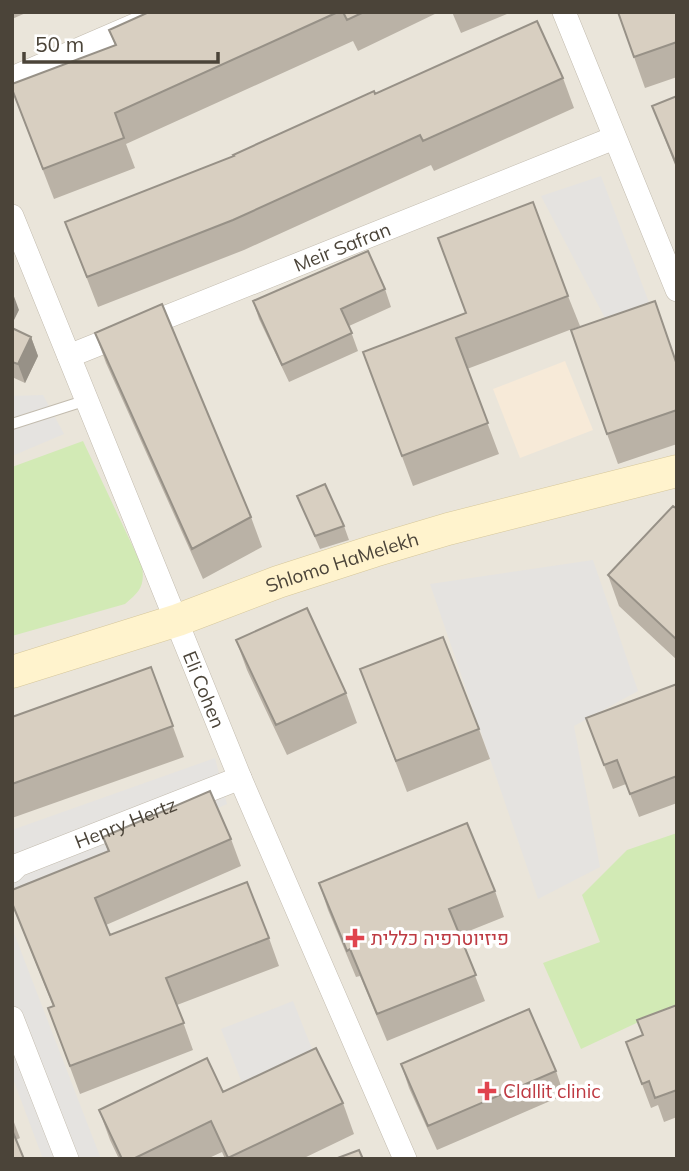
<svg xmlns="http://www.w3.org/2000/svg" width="689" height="1171" viewBox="0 0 689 1171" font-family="Mulish,Heebo,sans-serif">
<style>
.residential{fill:#eae5da}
.commercial{fill:#f7ead8}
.green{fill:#d2eab5}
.parking{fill:#e5e3e0}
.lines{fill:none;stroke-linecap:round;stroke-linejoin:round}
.lane-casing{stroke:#c2bbae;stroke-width:12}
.street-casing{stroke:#c2bbae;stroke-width:24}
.secondary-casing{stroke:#d6c79b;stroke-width:33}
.lane{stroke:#fff;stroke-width:10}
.street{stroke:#fff;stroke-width:23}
.secondary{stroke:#fff3cd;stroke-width:32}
.wall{fill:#bab2a6}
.shaded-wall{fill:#979187}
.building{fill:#d8cfc1;stroke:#979187;stroke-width:2}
.health-dot{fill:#e0444e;stroke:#fff;stroke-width:2.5}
.labels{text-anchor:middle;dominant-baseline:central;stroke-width:7;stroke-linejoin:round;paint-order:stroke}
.street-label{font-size:19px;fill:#4b4439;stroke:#fff}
.health-label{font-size:19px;fill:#be3a42;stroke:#fff;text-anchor:start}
</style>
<rect width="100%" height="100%" fill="#f6f3ec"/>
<path class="residential" d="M 12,12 L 677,12 L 677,1159 L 12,1159 Z"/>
<path class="commercial" d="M 565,361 L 593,430 L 520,458 L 493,389 Z"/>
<path class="green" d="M 83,441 L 142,566 C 145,586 140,591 125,604 L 12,636 L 12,467 Z
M 677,833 L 677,1004 L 581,1049 L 543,963 L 600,942 L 582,895 L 627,850 Z"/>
<path class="parking" d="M 601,176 L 653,313 L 605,318 L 541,196 Z
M 43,395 L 64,434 L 12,456 L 12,396 Z
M 593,560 L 638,691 L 574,726 L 600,867 L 538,899 L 430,584 Z
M 215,758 L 227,804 L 12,903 L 12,830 Z
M 12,928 L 101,1159 L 43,1159 L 12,1076 Z
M 293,1001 L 314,1054 L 242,1083 L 221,1029 Z"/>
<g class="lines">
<defs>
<path id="lane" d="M 12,424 L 87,400"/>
<g id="street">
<path d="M 564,12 L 677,290"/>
<path d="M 12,78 L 165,12"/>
<path id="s1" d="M 12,216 L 240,778 L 405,1159"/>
<path id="s2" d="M 69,356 L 614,138"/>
<path id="s3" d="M 12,871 L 18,865 L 240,778"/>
<path d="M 12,1018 L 67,1159"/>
</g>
<g id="secondary">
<path id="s4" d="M 12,672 L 178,620 L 278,582 L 374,551 L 448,529 L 677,471"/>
</g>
</defs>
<use href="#lane" class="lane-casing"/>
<use href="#street" class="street-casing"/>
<use href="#secondary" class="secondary-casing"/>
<use href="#lane" class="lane"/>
<use href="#street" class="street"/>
<use href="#secondary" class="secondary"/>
</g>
<path class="wall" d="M 12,12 L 28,12 L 12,19 Z
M 149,12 L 439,12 L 358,51 L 353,41 L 126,144 L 135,168 L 54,199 L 12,90 L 115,45 L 109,30 Z
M 452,12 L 512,12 L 461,33 Z
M 618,12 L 677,12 L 677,77 L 645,88 Z
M 563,78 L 574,108 L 434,171 L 431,165 L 244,250 L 98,307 L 65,222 L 234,156 L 375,94 Z
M 677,96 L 677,170 L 652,106 Z
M 385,289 L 391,307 L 349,326 L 358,351 L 289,382 L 259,319 L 253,301 Z
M 568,296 L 580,326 L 467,369 L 499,454 L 413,486 L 363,352 Z
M 12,328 L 31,337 L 38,356 L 25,383 L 12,377 Z
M 95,333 L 251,517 L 262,547 L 203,579 L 106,363 Z
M 677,363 L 677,444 L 618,464 L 607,434 Z
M 297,496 L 344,526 L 349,540 L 320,549 Z
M 677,509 L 677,660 L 619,606 L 608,575 Z
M 236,640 L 346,693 L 357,723 L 287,755 L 247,670 Z
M 151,667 L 184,757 L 12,818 L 12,717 Z
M 360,669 L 479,729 L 490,759 L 407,792 Z
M 677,684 L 677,803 L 639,817 L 626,784 L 613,789 L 586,718 Z
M 103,837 L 231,839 L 241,866 L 106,925 L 110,935 L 269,938 L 279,966 L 177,1005 L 193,1050 L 80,1094 L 48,1008 L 53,1006 L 12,904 L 108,851 Z
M 319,883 L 495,891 L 504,917 L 459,935 L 485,1001 L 387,1041 L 360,976 L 356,977 L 328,910 Z
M 677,1005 L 677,1117 L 664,1122 L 658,1105 L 651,1108 L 626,1042 L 642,1036 Z
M 401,1064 L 556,1071 L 564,1095 L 437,1150 L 409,1088 Z
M 223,1092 L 343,1103 L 354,1134 L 302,1159 L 225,1159 L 222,1152 L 207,1159 L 119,1159 L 110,1140 L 99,1110 Z
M 12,1117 L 20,1138 L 16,1140 L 12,1159 Z"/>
<path class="shaded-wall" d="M 12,291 L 19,310 L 12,324 Z
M 31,337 L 38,356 L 25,383 L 18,364 Z"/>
<path class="building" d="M 149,12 L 338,12 L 115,113 L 124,138 L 43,169 L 12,89 L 12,84 L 116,45 L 109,30 Z
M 343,12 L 364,12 L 347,20 Z
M 618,12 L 677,12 L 677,42 L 634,57 Z
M 537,21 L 563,78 L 423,141 L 420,135 L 233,220 L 87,277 L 65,222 L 234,156 L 233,155 L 374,91 L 375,94 Z
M 677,96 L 677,166 L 652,106 Z
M 533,202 L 568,296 L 456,338 L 488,423 L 402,456 L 363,352 L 466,313 L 438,238 Z
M 368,251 L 385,289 L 341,309 L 352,333 L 282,365 L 253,301 Z
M 655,301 L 677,365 L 677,410 L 607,434 L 571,330 Z
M 162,304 L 251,517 L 192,549 L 95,333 Z
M 12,328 L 31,337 L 18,364 L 12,362 Z
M 325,484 L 344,526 L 315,536 L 297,496 Z
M 673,506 L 677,509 L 677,640 L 608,575 Z
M 307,608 L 346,693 L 276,725 L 236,640 Z
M 443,637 L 479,729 L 396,761 L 360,669 Z
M 151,667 L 173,726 L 12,784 L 12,717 Z
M 677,684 L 677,776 L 630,794 L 617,760 L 604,765 L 586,718 Z
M 210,791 L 231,839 L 95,898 L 110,935 L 247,882 L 269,938 L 166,978 L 184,1023 L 70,1066 L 48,1008 L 54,1006 L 12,903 L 12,890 L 109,851 L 103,837 Z
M 467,823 L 495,891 L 449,909 L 476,975 L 377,1014 L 350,949 L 347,951 L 319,883 Z
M 677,1005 L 677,1090 L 655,1098 L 649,1081 L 642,1084 L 626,1042 L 643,1035 L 637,1020 Z
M 529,1009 L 556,1071 L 428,1126 L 401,1064 Z
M 316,1048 L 343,1103 L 228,1158 L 211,1121 L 133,1159 L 122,1159 L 99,1110 L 207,1058 L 223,1092 Z
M 12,1130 L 24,1159 L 12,1159 Z
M 359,1150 L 363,1159 L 335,1159 Z"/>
<g class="health-dot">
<path d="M351.5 927.5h7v7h7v7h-7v7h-7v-7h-7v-7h7z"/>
<path d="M483.5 1080.5h7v7h7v7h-7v7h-7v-7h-7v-7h7z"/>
</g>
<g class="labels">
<g class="street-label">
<text stroke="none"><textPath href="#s2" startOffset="294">Meir Safran</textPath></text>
<text stroke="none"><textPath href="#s4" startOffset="348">Shlomo HaMelekh</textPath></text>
<text stroke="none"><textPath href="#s1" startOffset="511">Eli Cohen</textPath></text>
<text stroke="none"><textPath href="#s3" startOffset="124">Henry Hertz</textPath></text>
</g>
<g class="health-label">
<text x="371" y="938">פיזיוטרפיה כללית</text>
<text x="503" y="1091">Clallit clinic</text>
</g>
</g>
<rect width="689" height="1171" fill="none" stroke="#4b4439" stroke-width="28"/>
<path d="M24 52v10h194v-10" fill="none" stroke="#4b4439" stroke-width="3.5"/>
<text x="35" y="52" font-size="21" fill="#4b4439" stroke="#ffffff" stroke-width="5" paint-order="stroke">50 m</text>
</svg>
